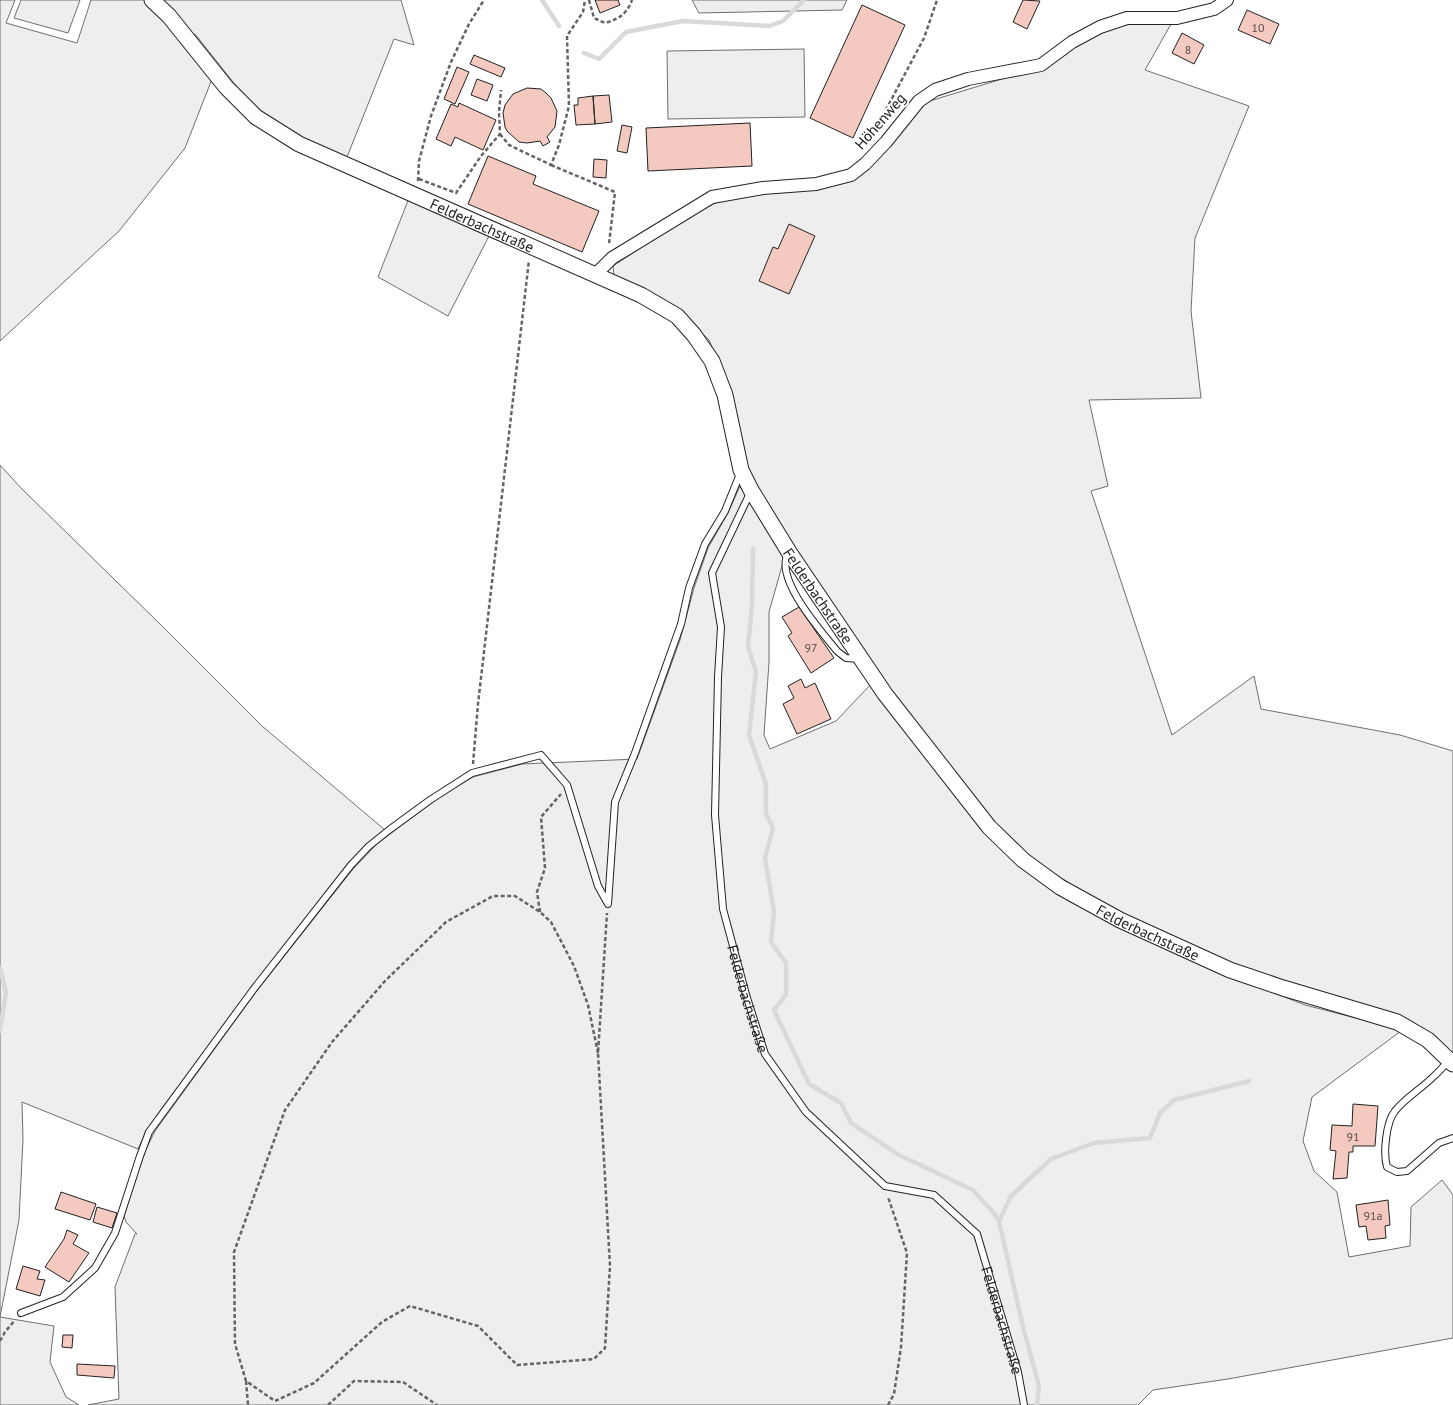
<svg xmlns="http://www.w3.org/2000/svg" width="1453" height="1405" viewBox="0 0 1453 1405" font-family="'PT Sans',sans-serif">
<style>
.green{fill:#eee;stroke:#6f6f6f}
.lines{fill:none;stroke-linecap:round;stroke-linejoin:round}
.stream{stroke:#d9d9d9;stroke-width:4.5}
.building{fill:#f3c9c0;stroke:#222}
.service-casing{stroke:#222;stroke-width:8}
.minor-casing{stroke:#222;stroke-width:14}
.tertiary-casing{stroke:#222;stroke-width:17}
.path{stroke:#646464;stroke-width:2.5;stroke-dasharray:4 2.5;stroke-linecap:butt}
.service{stroke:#fff;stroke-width:6}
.minor{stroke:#fff;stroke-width:12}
.tertiary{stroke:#fff;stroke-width:15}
.labels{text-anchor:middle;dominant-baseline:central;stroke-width:4;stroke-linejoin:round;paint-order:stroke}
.number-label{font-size:12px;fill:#564c4a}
.street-label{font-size:15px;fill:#222;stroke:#fff}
</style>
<rect width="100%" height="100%" fill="#fff"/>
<path class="green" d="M 0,0 L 15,0 L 6,23 L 77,43 L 91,0 L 401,0 L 414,45 L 394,39 L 347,157 L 298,138 L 261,113 L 237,87 L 195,34 L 184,45 L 212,79 L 185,148 L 119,231 L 0,341 Z
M 21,0 L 80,0 L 68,33 L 14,18 Z
M 692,0 L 847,0 L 842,10 L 699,13 Z
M 1128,21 L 1171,24 L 1145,70 L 1249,106 L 1195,238 L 1191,311 L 1201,398 L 1089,400 L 1108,486 L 1091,491 L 1172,735 L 1254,676 L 1261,709 L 1400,735 L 1453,751 L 1453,1055 L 1440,1041 L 1414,1024 L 1238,968 L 1137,921 L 1080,890 L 1038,863 L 997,826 L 895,698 L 802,560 L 749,473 L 722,371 L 709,340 L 680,311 L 614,276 L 613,266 L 688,217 L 715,203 L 741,196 L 857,177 L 923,103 L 1002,79 Z
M 804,49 L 805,117 L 668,119 L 667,51 Z
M 409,198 L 489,236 L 448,316 L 378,277 Z
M 0,465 L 21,488 L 162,626 L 262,726 L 385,830 L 351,863 L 252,987 L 162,1108 L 148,1128 L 138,1149 L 22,1102 L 23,1139 L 19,1220 L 0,1317 Z
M 740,486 L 784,559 L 769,612 L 769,662 L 764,735 L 770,749 L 836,721 L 872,683 L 1020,866 L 1226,974 L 1305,1005 L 1387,1026 L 1401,1031 L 1312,1097 L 1303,1141 L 1314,1171 L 1337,1192 L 1349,1257 L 1410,1246 L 1411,1207 L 1442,1180 L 1453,1195 L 1453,1338 L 1228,1379 L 1153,1390 L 1138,1405 L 88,1405 L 119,1399 L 115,1287 L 135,1234 L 137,1234 L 126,1222 L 124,1216 L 145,1151 L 155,1131 L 258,989 L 353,869 L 377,844 L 398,828 L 441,796 L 473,777 L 522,764 L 637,759 L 680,640 L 694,588 L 708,548 L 728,513 Z
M 0,1317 L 54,1326 L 50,1362 L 66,1397 L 79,1405 L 0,1405 Z"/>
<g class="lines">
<path class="stream" d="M 542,0 L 559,26
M 584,53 L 599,59 L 626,32 L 683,21 L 769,26 L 783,21 L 804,0
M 753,549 L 752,606 L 748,646 L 756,672 L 749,735 L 766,784 L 766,814 L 773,828 L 765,858 L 774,912 L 771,942 L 786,963 L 786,995 L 774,1010 L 809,1084 L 841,1103 L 851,1123 L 899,1155 L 973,1190 L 993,1212 L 999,1221 L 1023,1327 L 1039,1386 L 1037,1405
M 0,968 L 6,992 L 0,1031
M 999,1221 L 1011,1196 L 1051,1159 L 1094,1143 L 1150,1138 L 1160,1113 L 1174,1100 L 1249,1081"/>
</g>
<path class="building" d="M 595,0 L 618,0 L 620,5 L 600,13 Z
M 1023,0 L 1040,1 L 1027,29 L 1013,22 Z
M 862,5 L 905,25 L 853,138 L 810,118 Z
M 1247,10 L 1279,24 L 1270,44 L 1238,30 Z
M 1182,33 L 1204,45 L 1194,64 L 1172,53 Z
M 474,55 L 505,68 L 501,77 L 470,64 Z
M 457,67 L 469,72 L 455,104 L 444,99 Z
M 477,79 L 493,85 L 487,101 L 471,95 Z
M 527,88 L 541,89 L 546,93 L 551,98 L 557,111 L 555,127 L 547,137 L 550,142 L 543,146 L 540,141 L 527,143 L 519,142 L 507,131 L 505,127 L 503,113 L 505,105 L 513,94 Z
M 609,95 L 612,122 L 595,124 L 593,96 Z
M 593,96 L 595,124 L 576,125 L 574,105 L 578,105 L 578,98 Z
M 459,103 L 496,120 L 483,150 L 455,137 L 451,146 L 436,139 L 451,104 L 458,107 Z
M 750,123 L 752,166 L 648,171 L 646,128 Z
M 622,125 L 632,127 L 627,153 L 617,151 Z
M 488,156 L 536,176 L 533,184 L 599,211 L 582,252 L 468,204 Z
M 594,159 L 607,160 L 606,178 L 593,177 Z
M 789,224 L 815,236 L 789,294 L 759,281 L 773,247 L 778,249 Z
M 799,607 L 834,658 L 811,673 L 788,636 L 792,633 L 782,617 Z
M 801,679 L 805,688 L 815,683 L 831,719 L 797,734 L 783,704 L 794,698 L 788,686 Z
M 1353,1104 L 1378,1106 L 1375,1146 L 1353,1146 L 1353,1152 L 1349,1152 L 1347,1178 L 1333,1179 L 1336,1151 L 1330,1150 L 1332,1125 L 1352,1126 Z
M 61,1192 L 96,1204 L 90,1220 L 55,1209 Z
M 1388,1200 L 1390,1225 L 1385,1226 L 1386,1238 L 1368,1240 L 1366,1226 L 1359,1227 L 1356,1205 Z
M 97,1207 L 117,1213 L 112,1228 L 93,1222 Z
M 67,1230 L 78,1235 L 73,1244 L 89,1253 L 69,1282 L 45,1267 L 64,1239 Z
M 23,1266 L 40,1271 L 37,1279 L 45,1280 L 40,1296 L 16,1289 Z
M 63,1335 L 73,1335 L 72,1348 L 62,1347 Z
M 77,1364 L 115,1366 L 114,1378 L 77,1375 Z"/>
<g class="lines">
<defs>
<g id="service">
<path id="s1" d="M 751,491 L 712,573 L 721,627 L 718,677 L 715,815 L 723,909 L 747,998 L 765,1054 L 806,1112 L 885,1186 L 934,1195 L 977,1234 L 1018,1372 L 1024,1405"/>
<path d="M 788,554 C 774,579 822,632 837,651 L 846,658 L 860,659"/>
<path d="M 1449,1060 C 1444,1066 1439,1072 1433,1077 C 1421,1089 1405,1098 1395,1111 C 1386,1122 1383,1153 1387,1167 L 1397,1172 L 1407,1171 L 1439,1143 L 1453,1138"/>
<path d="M 21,1313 L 63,1297 L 95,1268 L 115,1233 L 140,1156 L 149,1132 L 253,990 L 351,865 L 369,846 L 389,830 L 430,800 L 472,773 L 541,755 L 567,785 L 598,886 L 608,904 L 615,802 L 635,753 L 681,624 L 689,588 L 705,544 L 725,511 L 740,474"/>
</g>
<path id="minor" d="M 595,275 L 612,258 L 712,197 L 763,188 L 816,184 L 851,175 L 865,164 L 886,142 L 919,101 L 935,90 L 968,79 L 1041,65 L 1072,42 L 1100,27 L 1127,18 L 1177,18 L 1214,9 L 1227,0"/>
<g id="tertiary">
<path id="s2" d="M 152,0 L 169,16 L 226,87 L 256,117 L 299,144 L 641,295 L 677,316 L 694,335 L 712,361 L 725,395 L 741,470 L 751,490 L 789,552 L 885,694 L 989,827 L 1023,860 L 1060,887 L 1120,920 L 1230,970 L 1283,988 L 1397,1022 L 1428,1040 L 1453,1064"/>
</g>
</defs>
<use href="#service" class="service-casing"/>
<use href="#minor" class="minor-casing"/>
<use href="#tertiary" class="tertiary-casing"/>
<path class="path" d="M 589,0 L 594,18 L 605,23 C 619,19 627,14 632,0
M 882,128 L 880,121 L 924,38 L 937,0
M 500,134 L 509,145 L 551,165 L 559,145 L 569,106 L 567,36 L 583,12 L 585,0
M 551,165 L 615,192 L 609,244
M 419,179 L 456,193 L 481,156 L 500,134 L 499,112 L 501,90
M 418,181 L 419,161 L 431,116 L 451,62 L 469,24 L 484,0
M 473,764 L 478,704 L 529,260
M 540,912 L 537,892 L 545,868 L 541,817 L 561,794
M 598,1053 L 588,1005 L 574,966 L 551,922 L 540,912 L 515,896 L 493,896 L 446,922 L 385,981 L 332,1042 L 285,1110 L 234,1252 L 235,1344 L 246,1381 L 275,1401 L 314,1383 L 382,1322 L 410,1306 L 478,1326 L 517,1365 L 594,1359 L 605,1348 L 610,1266 L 598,1053 L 607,913
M 0,1341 L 5,1332 L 15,1320
M 246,1381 L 248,1405
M 328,1405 L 354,1381 L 403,1382 L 437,1405
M 888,1405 L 894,1394 L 901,1347 L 907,1253 L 888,1197"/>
<use href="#service" class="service"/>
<use href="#minor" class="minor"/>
<use href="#tertiary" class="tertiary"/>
</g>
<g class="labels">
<g class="number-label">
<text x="1258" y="27">10</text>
<text x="1188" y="49">8</text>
<text x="811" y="647">97</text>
<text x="1353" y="1136">91</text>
<text x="1373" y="1215">91a</text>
</g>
<g class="street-label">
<text transform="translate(880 121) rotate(-49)">Höhenweg</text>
<text stroke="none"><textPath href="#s2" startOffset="408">Felderbachstraße</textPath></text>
<text stroke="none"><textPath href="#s2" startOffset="941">Felderbachstraße</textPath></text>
<text stroke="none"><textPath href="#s2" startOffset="1421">Felderbachstraße</textPath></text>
<text stroke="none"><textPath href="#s1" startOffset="521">Felderbachstraße</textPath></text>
<text stroke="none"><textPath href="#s1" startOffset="956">Felderbachstraße</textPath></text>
</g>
</g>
</svg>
